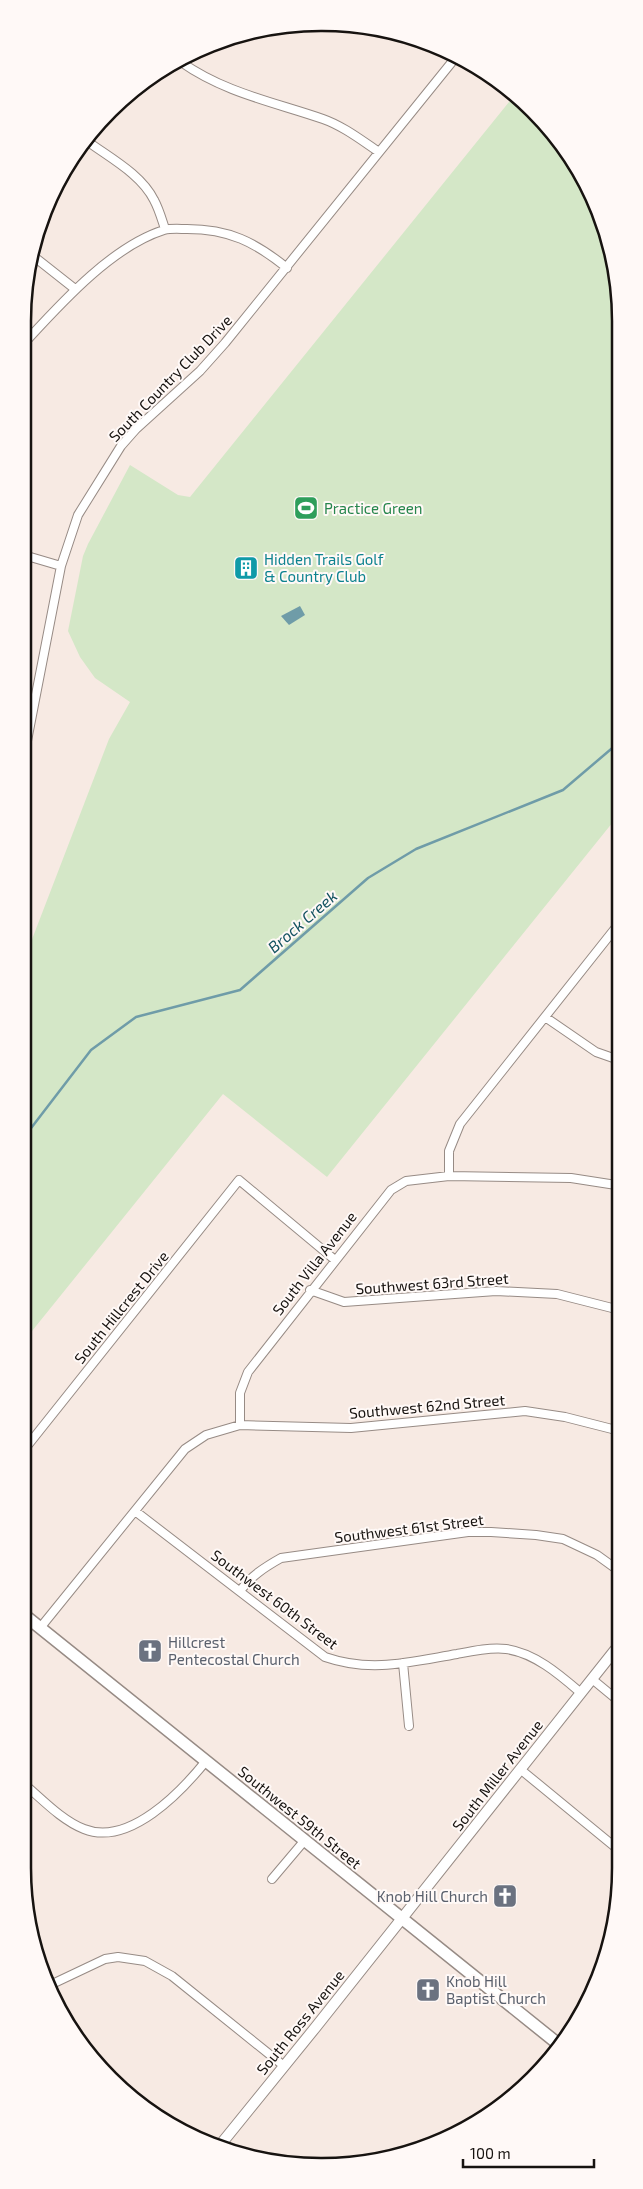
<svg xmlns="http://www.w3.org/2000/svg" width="643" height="2189" viewBox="0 0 643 2189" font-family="'Exo 2',sans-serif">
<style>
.green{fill:#d4e7c7}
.water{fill:#6f9ca8}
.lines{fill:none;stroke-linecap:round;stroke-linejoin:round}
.stream{stroke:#6f9ca8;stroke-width:2.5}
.minor-casing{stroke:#978b85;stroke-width:10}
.tertiary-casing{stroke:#978b85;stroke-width:12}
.secondary-casing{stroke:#978b85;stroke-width:14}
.minor{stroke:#fff;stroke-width:8}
.tertiary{stroke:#fff;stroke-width:10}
.secondary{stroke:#fff;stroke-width:11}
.labels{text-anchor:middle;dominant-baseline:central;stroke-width:4;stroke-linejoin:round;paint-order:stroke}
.street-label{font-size:15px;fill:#171310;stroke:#fff9f7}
.leisure-label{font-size:15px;fill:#27864d;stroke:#fff9f7;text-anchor:start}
.culture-label{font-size:15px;fill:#0d838f;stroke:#fff9f7;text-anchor:start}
.worship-label{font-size:15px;fill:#5b616d;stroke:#fff9f7;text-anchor:start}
.water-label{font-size:16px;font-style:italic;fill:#145361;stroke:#fff9f7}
.rim{fill:none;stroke:#171310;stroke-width:2.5}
</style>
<rect width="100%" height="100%" fill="#f7eae3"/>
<path class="green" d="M 513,97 L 546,124 L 590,190 L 618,283 L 617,817 L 327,1177 L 223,1094 L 24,1341 L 26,955 L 109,739 L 130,702 L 95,678 L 80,657 L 68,631 L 83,556 L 88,544 L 130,465 L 178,495 L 190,497 Z"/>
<path class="water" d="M 300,606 L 305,615 L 289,625 L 281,616 Z"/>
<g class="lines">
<path class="stream" d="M 25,1136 L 91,1050 L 136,1017 L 240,990 L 368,878 L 416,849 L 563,790 L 617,744"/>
<defs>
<path id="minor" d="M 181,62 C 225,93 274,102 323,119 C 343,126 361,140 379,152
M 87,141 C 110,158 141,174 154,200 C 159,209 162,220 165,229
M 32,255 L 75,289
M 28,339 C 63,301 113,246 164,230 C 171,228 180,229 187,229 C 229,229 255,242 287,268
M 27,556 L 61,566
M 26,746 L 61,566 L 78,515 L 121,446 L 136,429 L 200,371 L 225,343 L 456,57
M 545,1017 L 596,1052 L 616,1059
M 449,1176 L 571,1178 L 616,1185
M 310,1290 L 344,1302 L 496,1291 L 557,1294 L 616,1309
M 240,1425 L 351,1428 L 525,1411 L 565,1417 L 616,1430
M 24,1450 L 239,1180 L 335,1260
M 135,1511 L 325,1657 C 371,1673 410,1662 457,1654 C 472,1651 490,1647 506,1649 C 535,1653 560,1675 581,1693
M 240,1591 C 251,1576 265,1567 281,1558 L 468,1532 L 491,1532 L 536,1535 L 563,1539 L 597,1555 L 615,1568
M 40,1628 L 185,1449 L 206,1435 L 240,1425 L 240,1393 L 248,1372 L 391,1190 L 406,1181 L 449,1176 L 449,1151 L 460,1124 L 617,926
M 403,1663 L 409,1726
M 592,1679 L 615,1698
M 520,1769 L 615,1847
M 23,1783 C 41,1798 61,1820 84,1829 C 129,1847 181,1792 206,1761
M 272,1879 L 305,1840
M 48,1986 L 105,1959 L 118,1957 L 145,1961 L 172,1976 L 284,2066
M 96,2063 L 118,2081"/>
<path id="tertiary" d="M 221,2144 L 315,2028 L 615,1650"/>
<path id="secondary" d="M 23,1614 L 557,2043"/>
</defs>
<use href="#minor" class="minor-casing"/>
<use href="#tertiary" class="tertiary-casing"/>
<use href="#secondary" class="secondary-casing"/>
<use href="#minor" class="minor"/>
<use href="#tertiary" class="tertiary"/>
<use href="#secondary" class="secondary"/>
</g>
<defs>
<symbol id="stadium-square" viewBox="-11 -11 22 22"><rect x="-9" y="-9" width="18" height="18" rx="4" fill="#2e9e5b" stroke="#fff9f7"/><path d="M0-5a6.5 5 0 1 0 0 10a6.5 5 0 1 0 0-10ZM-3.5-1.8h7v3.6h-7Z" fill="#fff"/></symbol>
<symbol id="building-square" viewBox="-11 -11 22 22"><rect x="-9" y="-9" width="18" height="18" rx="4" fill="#0f9aa8" stroke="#fff9f7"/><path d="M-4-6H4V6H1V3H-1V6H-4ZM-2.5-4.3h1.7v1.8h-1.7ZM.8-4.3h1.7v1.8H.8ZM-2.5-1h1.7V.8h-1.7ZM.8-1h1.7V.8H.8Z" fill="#fff"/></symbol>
<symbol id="church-square" viewBox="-11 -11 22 22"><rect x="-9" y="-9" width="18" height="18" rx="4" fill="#6b7280" stroke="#fff9f7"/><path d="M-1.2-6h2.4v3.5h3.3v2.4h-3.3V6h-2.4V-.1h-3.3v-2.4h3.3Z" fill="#fff"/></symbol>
</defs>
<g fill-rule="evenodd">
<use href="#stadium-square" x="292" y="494" width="28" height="28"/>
<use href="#building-square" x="232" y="554" width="28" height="28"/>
<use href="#church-square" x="136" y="1637" width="28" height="28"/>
<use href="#church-square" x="491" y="1882" width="28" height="28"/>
<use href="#church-square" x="414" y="1976" width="28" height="28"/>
</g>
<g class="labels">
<g class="street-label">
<text transform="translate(170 378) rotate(-46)">South Country Club Drive</text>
<text transform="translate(314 1263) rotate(-52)">South Villa Avenue</text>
<text transform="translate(432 1283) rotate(-4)">Southwest 63rd Street</text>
<text transform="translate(121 1307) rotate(-51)">South Hillcrest Drive</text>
<text transform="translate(427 1406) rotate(-5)">Southwest 62nd Street</text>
<text transform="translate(409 1528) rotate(-7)">Southwest 61st Street</text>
<text transform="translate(275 1599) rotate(37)">Southwest 60th Street</text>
<text transform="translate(497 1775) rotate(-52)">South Miller Avenue</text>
<text transform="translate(300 1817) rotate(39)">Southwest 59th Street</text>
<text transform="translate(300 2022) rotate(-51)">South Ross Avenue</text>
</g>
<g class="leisure-label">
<text x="324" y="508">Practice Green</text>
</g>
<g class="culture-label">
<text x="264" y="559">Hidden Trails Golf<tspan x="264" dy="17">&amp; Country Club</tspan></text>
</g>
<g class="worship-label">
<text x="168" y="1642">Hillcrest<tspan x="168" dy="17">Pentecostal Church</tspan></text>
<text x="488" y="1896" text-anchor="end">Knob Hill Church</text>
<text x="446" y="1981">Knob Hill<tspan x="446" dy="17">Baptist Church</tspan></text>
</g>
<g class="water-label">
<text transform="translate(302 921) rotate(-41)">Brock Creek</text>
</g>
</g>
<path d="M0 0H643V2189H0ZM321 31H322A290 290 0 0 1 612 321V1868A290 290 0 0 1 322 2158H321A290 290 0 0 1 31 1868V321A290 290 0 0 1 321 31Z" fill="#fff9f7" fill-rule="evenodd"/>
<path class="rim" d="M321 31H322A290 290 0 0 1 612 321V1868A290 290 0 0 1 322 2158H321A290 290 0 0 1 31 1868V321A290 290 0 0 1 321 31Z"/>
<path d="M463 2159v8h131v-8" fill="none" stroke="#171310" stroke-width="2.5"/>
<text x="470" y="2159" font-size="15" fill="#171310" stroke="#fff9f7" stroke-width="4" paint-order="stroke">100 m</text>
</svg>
